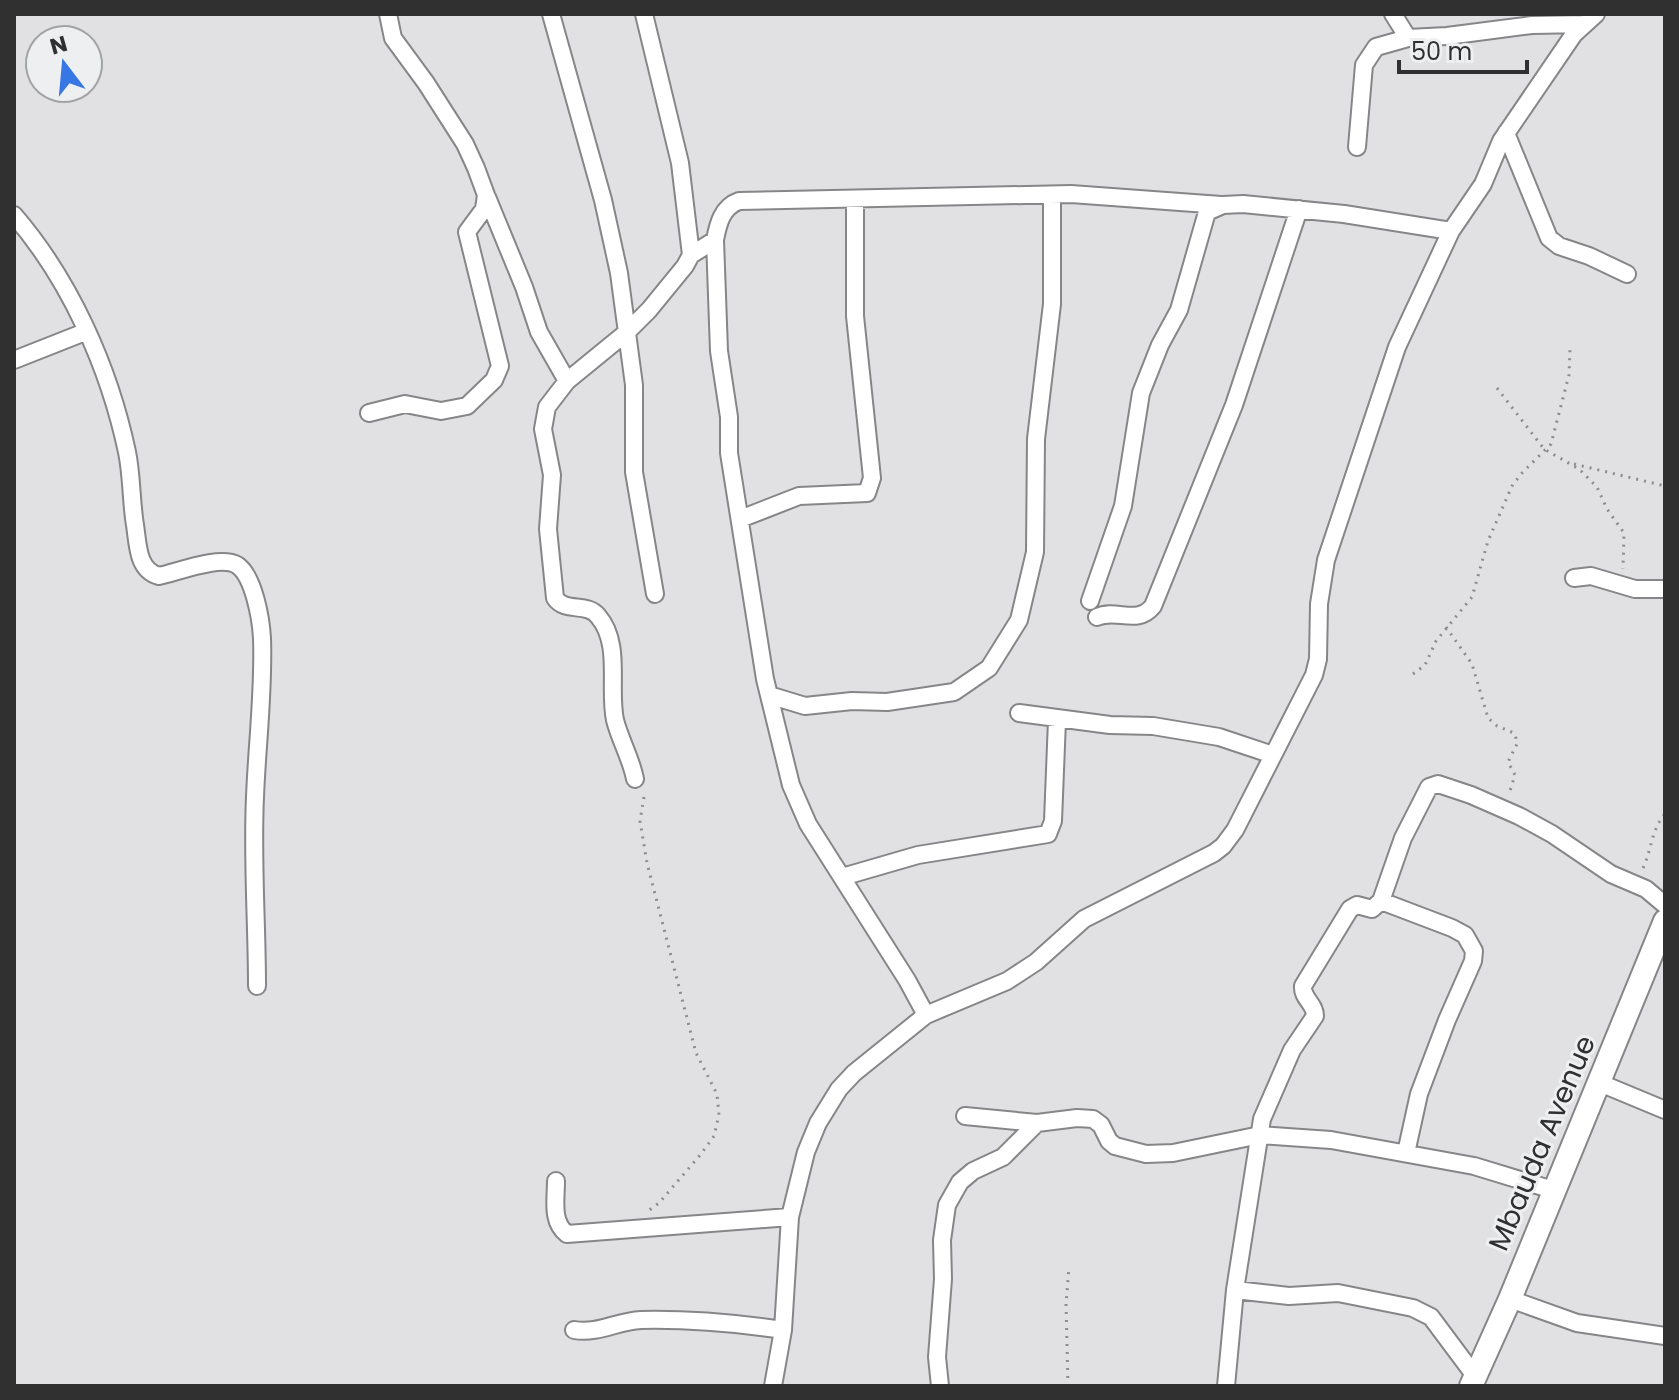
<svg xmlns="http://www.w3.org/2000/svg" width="1679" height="1400" viewBox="0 0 1679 1400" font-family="Poppins,sans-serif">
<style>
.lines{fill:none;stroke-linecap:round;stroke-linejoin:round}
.street-casing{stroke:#868688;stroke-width:20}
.secondary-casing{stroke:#868688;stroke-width:26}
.path{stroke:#8d8d8f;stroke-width:3;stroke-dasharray:2 6;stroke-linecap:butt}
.street{stroke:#fff;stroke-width:16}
.secondary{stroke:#fff;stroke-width:22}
.labels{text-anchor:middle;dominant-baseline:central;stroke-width:6;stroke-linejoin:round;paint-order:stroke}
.street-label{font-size:28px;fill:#303031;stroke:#eeeff1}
</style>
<rect width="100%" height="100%" fill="#e1e1e3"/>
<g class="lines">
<defs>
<path id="street" d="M 551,14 L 603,200 L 619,273 L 634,385 L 634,472 L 655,594
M 1393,14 L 1408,38
M 1506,133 L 1549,238 L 1559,246 L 1589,256 L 1627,274
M 1357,147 L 1364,65 L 1376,47 L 1408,38 L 1447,36 L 1532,25 L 1585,24
M 487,197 L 524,287 L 539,332 L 567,381
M 14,215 C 70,280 109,367 127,452 C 132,476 131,501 135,525 C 138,544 137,570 159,576 C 178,572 220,555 237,565 C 254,576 261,620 262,638 C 264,691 257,744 255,797 C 252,860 257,923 257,986
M 715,240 L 719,351 L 729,417 L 729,453 L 765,679 L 791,785 L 808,824 L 907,980 L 926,1015
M 691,255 L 715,240 C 718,224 722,207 739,201 L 1071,194 L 1221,205
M 14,360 L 85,332
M 369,413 L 405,404 L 441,411 L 467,406 L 494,380 L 500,366 L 467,232 L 484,209 L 486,195 L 476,168 L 465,144 L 426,83 L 393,38 L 388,14
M 740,519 L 799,496 L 867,493 L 872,478 L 855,316 L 855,200
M 1574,578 L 1591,576 L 1635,589 L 1665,589
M 1090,601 L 1123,506 L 1141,393 L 1160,345 L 1179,310 L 1207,212 L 1223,205 L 1243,204 L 1344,214 L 1451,231
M 1097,617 C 1117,608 1137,626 1153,606 L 1234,405 L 1299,209
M 769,695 L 805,706 L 852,701 L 887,702 L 954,692 L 989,668 L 1019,620 L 1035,552 L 1036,439 L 1052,304 L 1052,195
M 1019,713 L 1110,725 L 1153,726 L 1219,737 L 1273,755
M 635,779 C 631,758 620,740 615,720 C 608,687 622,644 598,616 C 587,602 565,613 555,598 L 548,529 L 552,475 L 543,429 L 547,407 L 567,381 L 627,332 L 649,310 L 685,266 L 691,255 L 680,163 L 644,14
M 842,877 L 918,855 L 1048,834 L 1053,821 L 1057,720
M 1381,901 L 1452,928 L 1465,935 L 1474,951 L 1473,961 L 1447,1020 L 1419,1094 L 1406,1153
M 1600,1083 L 1665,1110
M 965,1116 L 1037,1123 L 1077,1118 L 1093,1119 L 1101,1125 L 1109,1141 L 1115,1146 L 1146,1154 L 1173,1153 L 1260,1135 L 1331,1140 L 1474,1166 L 1553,1190
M 556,1181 C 556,1200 551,1222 567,1234 L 790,1217
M 1235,1290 L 1289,1296 L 1338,1293 L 1413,1308 L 1431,1317 L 1475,1376
M 1510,1299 L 1577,1323 L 1665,1336
M 574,1330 C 599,1334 617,1321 641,1320 C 689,1319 735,1323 783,1330
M 773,1386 L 783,1330 L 790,1217 L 806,1152 L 818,1123 L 839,1089 L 854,1073 L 926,1015 L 1007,981 L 1036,962 L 1084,919 L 1214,853 L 1223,846 L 1235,830 L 1314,675 L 1318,659 L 1319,604 L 1326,560 L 1397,347 L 1451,231 L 1483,184 L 1501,141 L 1574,34 L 1596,14
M 940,1386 L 937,1357 L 943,1279 L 942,1240 L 947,1205 L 960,1182 L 973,1171 L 1003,1157 L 1037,1123
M 1226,1386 L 1235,1290 L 1262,1119 L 1292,1050 L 1315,1016 C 1315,1003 1302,999 1303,986 L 1350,909 L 1357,905 L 1372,909 L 1381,901 L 1403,838 L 1429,787 L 1438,784 L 1471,795 L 1519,816 L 1552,834 L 1611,874 L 1646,889 L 1665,905"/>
<path id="secondary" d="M 1471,1386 L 1510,1299 L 1665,921"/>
</defs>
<use href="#street" class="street-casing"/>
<use href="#secondary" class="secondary-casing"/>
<path class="path" d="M 1497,388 L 1544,449 L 1579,469 L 1597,487 L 1607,509 L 1624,533 L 1623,569
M 1574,464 L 1665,486
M 1446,627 L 1472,664 L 1488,718 L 1497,726 L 1514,733 L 1516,738 L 1517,744 L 1508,762 L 1515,775 L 1509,794
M 1413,674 L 1425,665 L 1436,641 L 1472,597 L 1488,541 L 1512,486 L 1521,474 L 1551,444 L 1569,375 L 1570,349
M 644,797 L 640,821 L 647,863 L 696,1053 L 717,1094 L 719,1115 L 714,1136 L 701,1154 L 659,1203 L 648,1211
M 1643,868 C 1652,849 1651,830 1665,814
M 1068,1386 L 1066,1304 L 1069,1267"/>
<use href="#street" class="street"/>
<use href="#secondary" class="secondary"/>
</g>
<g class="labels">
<g class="street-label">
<text transform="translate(1542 1143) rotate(-67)">Mbauda Avenue</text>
</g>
</g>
<rect width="1679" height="1400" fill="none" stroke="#303031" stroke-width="32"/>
<g transform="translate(64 64) rotate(344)"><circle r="38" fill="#eeeff1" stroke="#a2a3a4" stroke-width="2"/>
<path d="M0-6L14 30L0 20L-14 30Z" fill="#3677e5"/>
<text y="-12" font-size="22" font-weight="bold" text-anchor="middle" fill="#303031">N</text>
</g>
<path d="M1399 60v12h128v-12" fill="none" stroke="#303031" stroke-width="4"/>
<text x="1411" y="60" font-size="24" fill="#303031" stroke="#eeeff1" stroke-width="6" paint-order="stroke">50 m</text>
</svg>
